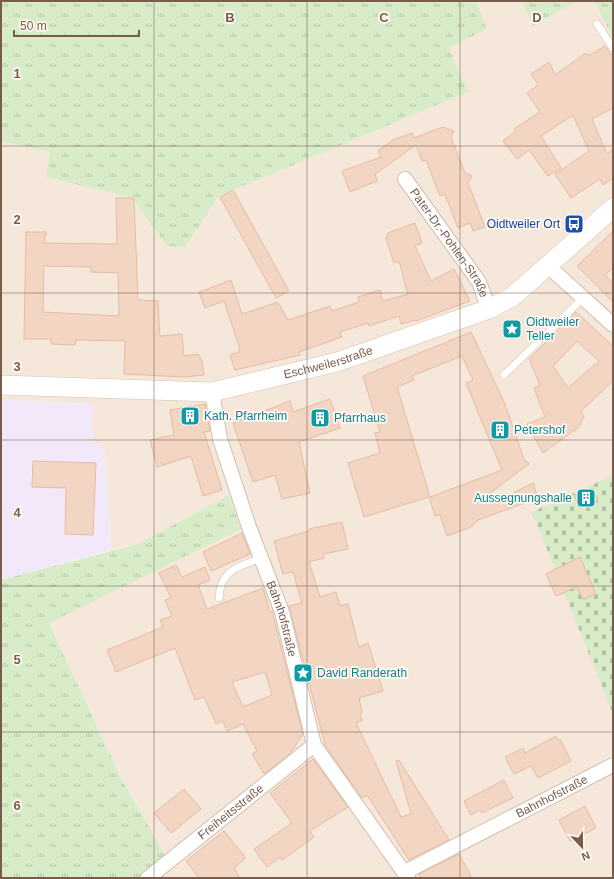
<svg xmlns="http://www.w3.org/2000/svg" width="614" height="879" viewBox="0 0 614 879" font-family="Arial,sans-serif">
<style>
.residential{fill:#f5e8da}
.education{fill:#f3e8fa}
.grass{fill:url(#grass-tufts)}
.cemetery{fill:url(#cemetery-stones)}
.building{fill:#f3d5c3;stroke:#e6bba3;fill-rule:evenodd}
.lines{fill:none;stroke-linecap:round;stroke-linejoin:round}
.lane-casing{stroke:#d1beb0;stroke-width:8}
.street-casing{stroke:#d1beb0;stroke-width:16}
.secondary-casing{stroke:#d6c0b0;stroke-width:20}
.lane{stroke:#fff;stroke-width:7}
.street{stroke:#fff;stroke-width:14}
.secondary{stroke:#fff;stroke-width:19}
.grid{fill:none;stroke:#7a5c4d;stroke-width:1;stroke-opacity:0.55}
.labels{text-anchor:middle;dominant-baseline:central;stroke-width:3.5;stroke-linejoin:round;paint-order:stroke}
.transit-label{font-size:12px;fill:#164399;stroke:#fffaf3;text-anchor:end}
.street-label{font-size:12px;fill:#7a5c4d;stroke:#fffaf3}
.culture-label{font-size:12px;fill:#0d838f;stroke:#fffaf3;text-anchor:start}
.grid-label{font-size:13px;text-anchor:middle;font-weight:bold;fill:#7a5c4d;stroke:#fffaf3;stroke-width:3.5;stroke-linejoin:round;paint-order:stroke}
</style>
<defs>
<pattern id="grass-tufts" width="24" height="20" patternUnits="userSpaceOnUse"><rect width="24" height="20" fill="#d8ecc9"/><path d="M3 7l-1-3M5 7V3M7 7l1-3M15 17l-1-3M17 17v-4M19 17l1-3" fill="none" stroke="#b4c2a5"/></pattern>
<pattern id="cemetery-stones" width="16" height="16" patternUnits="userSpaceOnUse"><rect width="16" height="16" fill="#d8ecc9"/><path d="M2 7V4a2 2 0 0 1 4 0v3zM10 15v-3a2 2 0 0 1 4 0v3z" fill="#b4c2a5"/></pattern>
</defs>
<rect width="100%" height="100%" fill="#fdf6ec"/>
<path class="residential" d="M 476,1 L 521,1 L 533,26 L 577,1 L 594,1 L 613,38 L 613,878 L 155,878 L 166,856 L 122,780 L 49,622 L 241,529 L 229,495 L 138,544 L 111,550 L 105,452 L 93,439 L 92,404 L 1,400 L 1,141 L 50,152 L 47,177 L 132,198 L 167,246 L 185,247 L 219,196 L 468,92 L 449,48 L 487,29 Z"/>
<path class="education" d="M 1,400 L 93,404 L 93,439 L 105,452 L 111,550 L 1,580 Z"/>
<path class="grass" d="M 1,1 L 476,1 L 487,29 L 449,48 L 468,92 L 219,196 L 185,247 L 167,246 L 132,198 L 46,177 L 50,152 L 1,141 Z
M 521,1 L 577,1 L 533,26 Z
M 594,1 L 613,1 L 613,38 Z
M 229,495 L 241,529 L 49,623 L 122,780 L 166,856 L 138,878 L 1,878 L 1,580 L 138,544 Z"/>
<path class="cemetery" d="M 613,475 L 613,714 L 532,512 Z"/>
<path class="building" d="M 605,46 L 613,57 L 613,108 L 592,119 L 607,154 L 613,149 L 613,178 L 603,185 L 600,179 L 571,198 L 555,174 L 589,151 L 573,115 L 541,136 L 561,168 L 548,176 L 529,150 L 517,159 L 503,141 L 516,131 L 514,129 L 540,112 L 527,93 L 538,85 L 531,74 L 549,62 L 555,75 L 586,53 L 588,56 Z
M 443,127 L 454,131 L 451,137 L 465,173 L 472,176 L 468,183 L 485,227 L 473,231 L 470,223 L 458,228 L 445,194 L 440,196 L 426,160 L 422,161 L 416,145 L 375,174 L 377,181 L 350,192 L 342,171 L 381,157 L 378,151 L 393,140 L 412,133 L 414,138 Z
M 233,190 L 289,291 L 276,298 L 220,197 Z
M 116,198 L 134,198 L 138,300 L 158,301 L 160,336 L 182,334 L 184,356 L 198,354 L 202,360 L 204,375 L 184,377 L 124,374 L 125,341 L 76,340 L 75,345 L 51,344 L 51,339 L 24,339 L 26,232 L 46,232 L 44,243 L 117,244 ZM 44,266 L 91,267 L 91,272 L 118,273 L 119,316 L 43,312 Z
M 415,223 L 422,243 L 415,246 L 431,281 L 454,269 L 470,301 L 416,321 L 416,320 L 401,324 L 399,316 L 369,326 L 368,323 L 340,332 L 342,337 L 299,352 L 300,355 L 235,370 L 230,355 L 239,352 L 238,350 L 240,349 L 224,301 L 205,308 L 199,292 L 231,280 L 242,314 L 278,302 L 288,320 L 330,306 L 332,311 L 359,302 L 358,297 L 380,290 L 383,301 L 408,294 L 399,261 L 394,263 L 386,239 L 388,233 Z
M 613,231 L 613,267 L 605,275 L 613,283 L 613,302 L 577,266 Z
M 576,312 L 613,346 L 613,381 L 581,411 L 584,417 L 579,427 L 543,453 L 527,424 L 545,417 L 534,388 L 540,385 L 529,359 ZM 577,341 L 599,361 L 568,388 L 553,366 Z
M 471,332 L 505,404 L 525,462 L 527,461 L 529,464 L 490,493 L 496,502 L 533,483 L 538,498 L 478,520 L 471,527 L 447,536 L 440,515 L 435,516 L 429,497 L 364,517 L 348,463 L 380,453 L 375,433 L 380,432 L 363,376 ZM 462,356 L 473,380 L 466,383 L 502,470 L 430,497 L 397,387 L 414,380 L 412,376 Z
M 330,399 L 340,428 L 299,442 L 310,493 L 282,499 L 275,475 L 253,482 L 233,423 L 290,401 L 293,412 Z
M 205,404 L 210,431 L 204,432 L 222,490 L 203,496 L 191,456 L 157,467 L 150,440 L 174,435 L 170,410 Z
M 33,461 L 96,463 L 93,535 L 65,534 L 66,488 L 32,487 Z
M 593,488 L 598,501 L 579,508 L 574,495 Z
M 342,522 L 348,549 L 323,554 L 324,558 L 309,562 L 320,597 L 336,592 L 340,606 L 348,604 L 359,647 L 368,643 L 383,691 L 359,698 L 362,712 L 360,713 L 362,721 L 356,723 L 401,817 L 411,814 L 396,761 L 399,760 L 449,840 L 409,860 L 367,795 L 362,798 L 325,745 L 289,606 L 302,603 L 293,572 L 283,574 L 274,541 L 309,531 L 309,529 Z
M 242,533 L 250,554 L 211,571 L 203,552 Z
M 580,557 L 596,594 L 583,600 L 577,587 L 556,596 L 546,574 Z
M 176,565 L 182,577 L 205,567 L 210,580 L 198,585 L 207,609 L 263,588 L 270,612 L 272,611 L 303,734 L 290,754 L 264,774 L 252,754 L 257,751 L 243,724 L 227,731 L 223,721 L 216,724 L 204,697 L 195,700 L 175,648 L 116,672 L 107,650 L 163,627 L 160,620 L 172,616 L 165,600 L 171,598 L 159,573 ZM 265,672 L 272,695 L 243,707 L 232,682 Z
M 556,736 L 558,740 L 560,739 L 571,761 L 538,778 L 531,766 L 514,774 L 505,757 L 523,748 L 525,753 Z
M 313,759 L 348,807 L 310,831 L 314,837 L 282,860 L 280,857 L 267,867 L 254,849 L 292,823 L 270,793 Z
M 504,780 L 513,798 L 482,813 L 480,810 L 471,815 L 464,801 Z
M 184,789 L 201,809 L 171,833 L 154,813 Z
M 585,806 L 596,828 L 570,841 L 559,820 Z
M 224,831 L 246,858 L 234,868 L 240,878 L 199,878 L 186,861 Z
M 459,854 L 472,878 L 421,878 L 419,874 Z"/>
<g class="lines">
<defs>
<path id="lane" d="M 597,24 L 613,48
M 504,375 L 583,298
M 219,598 C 220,569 239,567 261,558"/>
<g id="street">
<path id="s1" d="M 405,179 L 479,282 L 489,309"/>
<path d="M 548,266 L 613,325"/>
<path id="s2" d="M 212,392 L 220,439 L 249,527 L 282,612 L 314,745 L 408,878"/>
<path id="s3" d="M 405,872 L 613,765"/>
<path id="s4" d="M 148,878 L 314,745"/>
</g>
<g id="secondary">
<path id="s5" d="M 1,385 L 212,392 L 337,362 L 489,309 L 512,297 L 613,208"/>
</g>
</defs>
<use href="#lane" class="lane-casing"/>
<use href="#street" class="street-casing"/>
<use href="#secondary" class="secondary-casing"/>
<use href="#lane" class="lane"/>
<use href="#street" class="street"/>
<use href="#secondary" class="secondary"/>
</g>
<path class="grid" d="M 154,1 L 154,878M 307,1 L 307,878M 460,1 L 460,878M 1,146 L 613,146M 1,293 L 613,293M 1,440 L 613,440M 1,586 L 613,586M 1,732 L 613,732"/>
<defs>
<symbol id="bus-square" viewBox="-11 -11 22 22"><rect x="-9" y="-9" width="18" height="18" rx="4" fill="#1a4fb4" stroke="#fffaf3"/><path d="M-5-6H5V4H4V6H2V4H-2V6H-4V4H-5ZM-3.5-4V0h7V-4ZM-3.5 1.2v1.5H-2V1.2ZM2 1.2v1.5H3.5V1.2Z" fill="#fff"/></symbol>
<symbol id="sight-square" viewBox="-11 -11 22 22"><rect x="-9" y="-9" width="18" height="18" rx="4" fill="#0f9aa8" stroke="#fffaf3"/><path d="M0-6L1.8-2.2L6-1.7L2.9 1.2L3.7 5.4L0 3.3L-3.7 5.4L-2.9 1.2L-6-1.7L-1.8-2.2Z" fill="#fff"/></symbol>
<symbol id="building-square" viewBox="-11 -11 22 22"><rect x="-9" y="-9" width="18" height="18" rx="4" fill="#0f9aa8" stroke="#fffaf3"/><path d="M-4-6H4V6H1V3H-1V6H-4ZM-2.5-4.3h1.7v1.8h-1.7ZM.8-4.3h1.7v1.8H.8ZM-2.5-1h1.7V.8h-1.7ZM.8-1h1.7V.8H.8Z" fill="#fff"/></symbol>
</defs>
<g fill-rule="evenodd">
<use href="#bus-square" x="563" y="213" width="22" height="22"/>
<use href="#sight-square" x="501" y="318" width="22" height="22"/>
<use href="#building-square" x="179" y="405" width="22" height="22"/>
<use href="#building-square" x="309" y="407" width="22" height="22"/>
<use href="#building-square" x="489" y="419" width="22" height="22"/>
<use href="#building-square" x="575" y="487" width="22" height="22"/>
<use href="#sight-square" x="292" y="662" width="22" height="22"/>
</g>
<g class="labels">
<g class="transit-label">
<text x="560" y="224">Oidtweiler Ort</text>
</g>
<g class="street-label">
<text stroke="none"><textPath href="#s1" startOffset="78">Pater-Dr.-Pohlen-Straße</textPath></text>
<text stroke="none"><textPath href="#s5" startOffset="331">Eschweilerstraße</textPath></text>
<text stroke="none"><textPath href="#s2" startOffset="238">Bahnhofstraße</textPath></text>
<text stroke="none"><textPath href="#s3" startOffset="165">Bahnhofstraße</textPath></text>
<text stroke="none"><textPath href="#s4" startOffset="106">Freiheitsstraße</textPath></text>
</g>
<g class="culture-label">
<text x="526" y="322">Oidtweiler<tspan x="526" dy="14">Teller</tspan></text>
<text x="204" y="416">Kath. Pfarrheim</text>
<text x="334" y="418">Pfarrhaus</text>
<text x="514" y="430">Petershof</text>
<text x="572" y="498" text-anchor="end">Aussegnungshalle</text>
<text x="317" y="673">David Randerath</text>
</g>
</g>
<g class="grid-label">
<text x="230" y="22">B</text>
<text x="384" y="22">C</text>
<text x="537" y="22">D</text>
<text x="17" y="78">1</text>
<text x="17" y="224">2</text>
<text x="17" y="371">3</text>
<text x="17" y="517">4</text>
<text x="17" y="664">5</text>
<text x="17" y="810">6</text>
</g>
<rect width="614" height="879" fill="none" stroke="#7a5c4d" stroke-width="4"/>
<g transform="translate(582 847) rotate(158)" stroke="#fffaf3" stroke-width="3" paint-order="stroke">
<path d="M0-3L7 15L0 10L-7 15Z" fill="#7a5c4d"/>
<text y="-6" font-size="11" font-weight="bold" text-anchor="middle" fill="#7a5c4d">N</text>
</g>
<path d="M14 30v6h125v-6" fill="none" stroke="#7a5c4d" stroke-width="2"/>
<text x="20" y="30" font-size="12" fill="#7a5c4d" stroke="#fffaf3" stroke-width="3" paint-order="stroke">50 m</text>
</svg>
